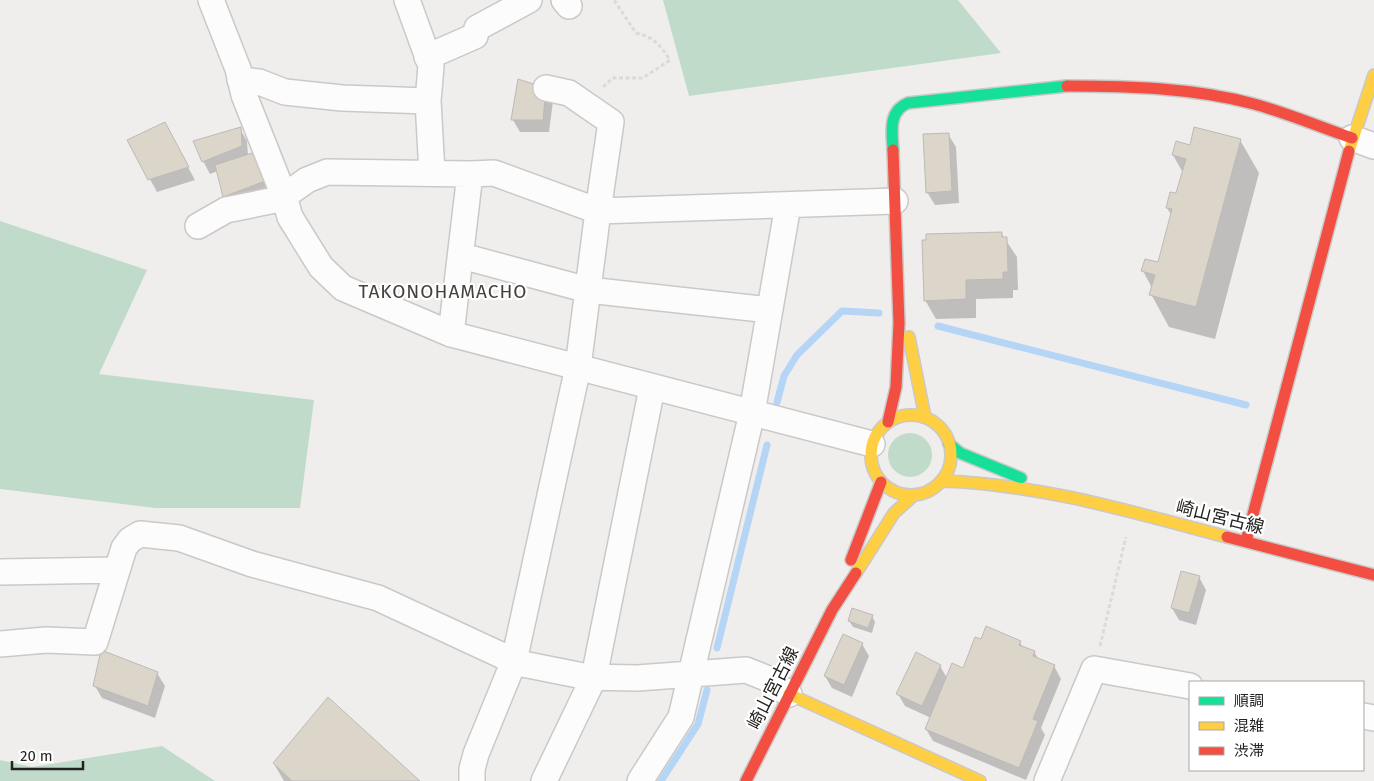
<svg xmlns="http://www.w3.org/2000/svg" width="1374" height="781" viewBox="0 0 1374 781" font-family="'Fira Sans','Noto Sans JP',sans-serif">
<style>
.green{fill:#c1dbcb}
.shadow{fill:#0003}
.lines{fill:none;stroke-linecap:round;stroke-linejoin:round}
.stream{stroke:#b4d5f5;stroke-width:7}
.building{fill:#dcd5c9;stroke:#bcbab8}
.street-casing{stroke:#cac9c8;stroke-width:28}
.fast-casing{stroke:#cac9c8;stroke-width:14}
.slow-casing{stroke:#cac9c8;stroke-width:14}
.jam-casing{stroke:#cac9c8;stroke-width:14}
.path{stroke:#dbdad9;stroke-width:3;stroke-dasharray:4 2.5;stroke-linecap:butt}
.street{stroke:#fdfcfc;stroke-width:25}
.fast{stroke:#16e098;stroke-width:11}
.slow{stroke:#ffcf43;stroke-width:11}
.jam{stroke:#f24e42;stroke-width:11}
.labels{text-anchor:middle;dominant-baseline:central;stroke-width:4.5;stroke-linejoin:round;paint-order:stroke}
.street-label{font-size:18px;fill:#232220;stroke:#fff}
.neighbourhood-label{font-size:19px;letter-spacing:1px;fill:#44413d;stroke:#fff}
</style>
<rect width="100%" height="100%" fill="#f0eeec"/>
<path class="green" d="M 663,0 L 958,0 L 1001,53 L 689,96 Z
M 0,221 L 147,270 L 99,374 L 314,400 L 300,508 L 155,508 L 0,489 Z
M888 455a22 22 0 1 1 44 0a22 22 0 1 1-44 0Z
M 162,746 L 215,781 L 0,781 L 0,760 L 32,767 Z"/>
<path class="shadow" d="M 519,81 L 553,101 L 549,132 L 520,132 L 513,120 Z
M 240,129 L 247,141 L 248,156 L 274,193 L 232,209 L 224,197 L 218,171 L 210,174 L 203,161 Z
M 948,134 L 956,147 L 959,203 L 935,205 L 927,192 Z
M 171,136 L 195,180 L 157,192 L 129,141 Z
M 1240,140 L 1259,173 L 1215,339 L 1169,327 L 1151,294 L 1152,288 L 1143,271 L 1159,264 L 1172,216 L 1167,208 L 1177,195 L 1183,173 L 1173,155 L 1190,147 Z
M 1001,233 L 1017,257 L 1018,290 L 1013,290 L 1013,298 L 976,299 L 976,318 L 936,319 L 925,300 Z
M 1199,577 L 1206,590 L 1196,625 L 1179,620 L 1172,608 Z
M 872,616 L 875,622 L 872,633 L 853,627 L 849,621 Z
M 981,641 L 1020,642 L 1023,648 L 1034,652 L 1039,660 L 1054,666 L 1061,679 L 1041,728 L 1045,735 L 1026,780 L 933,741 L 926,729 L 931,718 L 905,706 L 898,694 L 940,666 L 947,678 L 963,669 Z
M 862,644 L 869,656 L 852,697 L 832,688 L 825,676 Z
M 157,673 L 165,686 L 155,718 L 102,698 L 95,686 Z
M 274,764 L 418,781 L 284,781 Z"/>
<g class="lines">
<path class="stream" d="M 938,326 L 1246,405
M 777,402 L 784,376 L 797,355 L 842,311 L 879,313
M 717,648 L 767,445
M 661,781 L 698,724 L 707,690"/>
</g>
<path class="building" d="M 518,79 L 546,88 L 543,120 L 511,120 Z
M 165,122 L 189,167 L 148,180 L 127,140 Z
M 241,127 L 242,146 L 202,162 L 193,141 Z
M 1194,127 L 1241,139 L 1196,307 L 1149,295 L 1155,275 L 1141,271 L 1145,259 L 1158,262 L 1172,209 L 1166,208 L 1170,192 L 1176,193 L 1186,159 L 1172,155 L 1176,141 L 1190,145 Z
M 949,133 L 952,191 L 926,193 L 923,134 Z
M 252,153 L 268,180 L 223,197 L 215,165 Z
M 1002,232 L 1002,237 L 1007,237 L 1008,272 L 1003,272 L 1003,279 L 966,280 L 966,299 L 924,301 L 922,240 L 926,240 L 926,234 Z
M 1181,571 L 1200,576 L 1189,613 L 1171,608 Z
M 852,608 L 873,615 L 868,628 L 848,621 Z
M 986,626 L 1021,641 L 1019,645 L 1035,651 L 1033,656 L 1055,665 L 1033,719 L 1038,721 L 1019,768 L 925,729 L 952,663 L 963,668 L 975,637 L 981,639 Z
M 843,634 L 863,643 L 844,685 L 824,676 Z
M 101,650 L 158,672 L 148,706 L 93,686 Z
M 916,652 L 941,665 L 922,706 L 896,694 Z
M 328,697 L 420,781 L 292,781 L 273,763 Z"/>
<g class="lines">
<defs>
<path id="street" d="M 211,0 L 238,69 L 244,95 L 284,196 L 290,217 L 321,267 L 343,288 L 451,334 L 872,444
M 407,0 L 431,66 L 428,101 L 432,173
M 564,0 L 569,6
M 427,57 L 475,36 L 477,28 L 529,0
M 240,80 L 259,82 L 285,92 L 342,98 L 428,101
M 1352,138 L 1374,146
M 198,226 L 226,210 L 280,199 L 307,180 L 327,172 L 470,174
M 462,256 L 588,290 L 770,310
M 451,334 L 470,174 L 494,173 L 598,211 L 611,122 L 569,93 L 546,88
M 0,572 L 117,570
M 0,644 L 46,640 L 95,642 L 124,548 L 130,540 L 140,534 L 179,538 L 252,564 L 378,598 L 518,663 L 588,677 L 637,678 L 746,670 L 766,678 L 789,694
M 1363,716 L 1374,718
M 472,781 L 472,769 L 476,754 L 514,661 L 578,367 L 598,211 L 895,201
M 544,781 L 594,677 L 652,388
M 640,781 L 681,717 L 752,413 L 788,205
M 1047,781 L 1094,669 L 1190,686"/>
<path id="fast" d="M 893,150 C 892,132 888,111 908,103 L 1067,86
M 949,444 L 960,453 L 1021,478"/>
<path id="slow" d="M 1349,151 L 1374,75
M 909,337 L 925,417
M871 455a40 40 0 1 1 80 0a40 40 0 1 1-80 0Z
M 941,481 C 1040,484 1132,512 1227,537
M 856,573 L 894,513 L 914,495
M 789,694 L 980,781"/>
<path id="jam" d="M 1067,86 C 1129,86 1195,88 1254,104 C 1287,113 1320,127 1352,138
M 888,422 L 896,387 L 899,323 L 893,150
M 1227,537 L 1374,575
M 1246,541 L 1349,151
M 851,560 L 881,482
M 746,781 L 832,610 L 856,573"/>
</defs>
<use href="#street" class="street-casing"/>
<use href="#fast" class="fast-casing"/>
<use href="#slow" class="slow-casing"/>
<use href="#jam" class="jam-casing"/>
<path class="path" d="M 603,87 L 613,78 L 643,78 L 670,60 C 660,45 654,37 636,33 L 614,0
M 1100,646 L 1126,537"/>
<use href="#street" class="street"/>
<use href="#fast" class="fast"/>
<use href="#slow" class="slow"/>
<use href="#jam" class="jam"/>
</g>
<g class="labels">
<g class="street-label">
<text transform="translate(1220 517) rotate(14)">崎山宮古線</text>
<text transform="translate(773 688) rotate(-63)">崎山宮古線</text>
</g>
<g class="neighbourhood-label">
<text x="443" y="291">TAKONOHAMACHO</text>
</g>
</g>
<rect x="1189" y="681" width="175" height="90" fill="#ffffff" stroke="#a7a7a6"/>
<rect x="1199" y="697" width="25" height="8" fill="#16e098" stroke="#a7a7a6"/>
<text x="1234" y="706" font-size="15" fill="#232220">順調</text>
<rect x="1199" y="722" width="25" height="8" fill="#ffcf43" stroke="#a7a7a6"/>
<text x="1234" y="731" font-size="15" fill="#232220">混雑</text>
<rect x="1199" y="747" width="25" height="8" fill="#f24e42" stroke="#a7a7a6"/>
<text x="1234" y="756" font-size="15" fill="#232220">渋滞</text>
<path d="M12 761v8h71v-8" fill="none" stroke="#232220" stroke-width="2.5"/>
<text x="20" y="761" font-size="15" fill="#232220" stroke="#ffffff" stroke-width="4" paint-order="stroke">20 m</text>
</svg>
